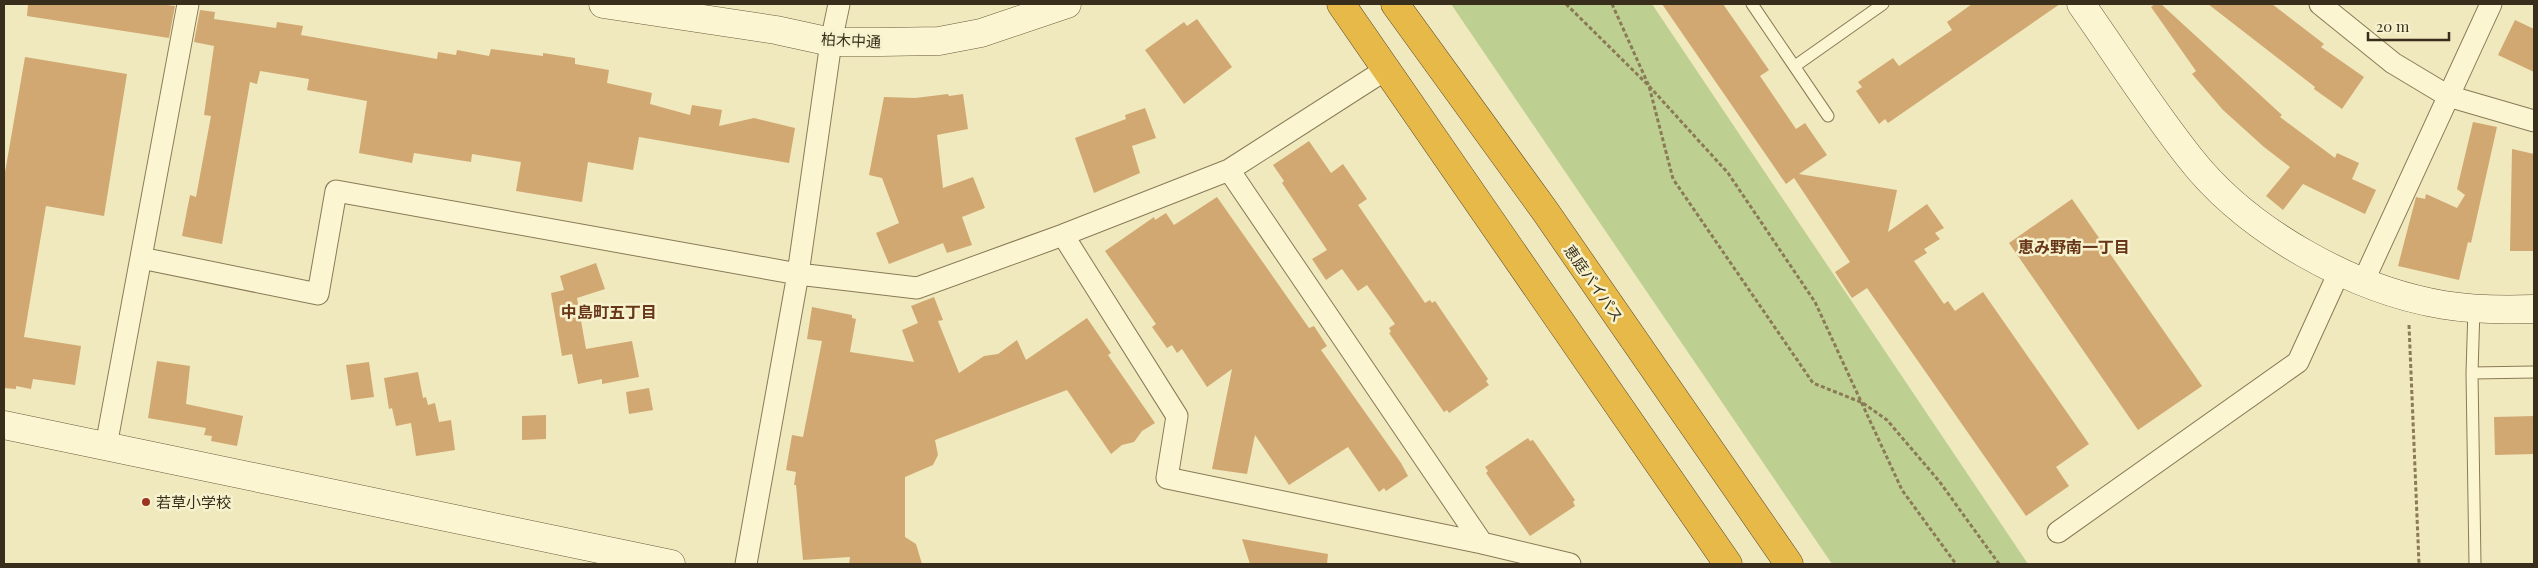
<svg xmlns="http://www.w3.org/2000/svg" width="2538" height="568" viewBox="0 0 2538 568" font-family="'Playfair Display','Noto Sans JP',serif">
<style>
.green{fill:#becf92}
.building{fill:#d1a871}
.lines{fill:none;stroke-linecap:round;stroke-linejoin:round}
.lane-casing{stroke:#8a7a56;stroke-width:13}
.street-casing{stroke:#8a7a56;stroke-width:23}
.secondary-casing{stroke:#6b5a39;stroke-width:29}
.highway-casing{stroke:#57462b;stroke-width:29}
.path{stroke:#8a7a56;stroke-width:3;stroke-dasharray:4 2.5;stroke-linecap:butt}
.lane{stroke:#fbf5d2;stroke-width:11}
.street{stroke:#fbf5d2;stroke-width:21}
.secondary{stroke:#fbf5d2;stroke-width:28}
.highway{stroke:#e6b948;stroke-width:28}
.poi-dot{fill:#9c3422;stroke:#f7f2ce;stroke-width:2}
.labels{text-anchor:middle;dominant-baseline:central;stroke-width:5;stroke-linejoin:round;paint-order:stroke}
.street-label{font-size:15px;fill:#382e1b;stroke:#f7f2ce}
.poi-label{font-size:15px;fill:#382e1b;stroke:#f7f2ce;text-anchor:start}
.neighbourhood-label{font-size:16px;font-weight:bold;fill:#673518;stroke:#f7f2ce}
</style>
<rect width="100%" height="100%" fill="#f0e9be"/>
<path class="green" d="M 1451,4 L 1652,4 L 2028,564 L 1832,564 Z"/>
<path class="building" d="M 28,4 L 159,4 L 175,6 L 169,38 L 27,16 Z
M 1662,4 L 1723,4 L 1769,70 L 1760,76 L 1796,129 L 1805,123 L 1827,155 L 1799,174 L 1897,190 L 1888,232 L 1927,204 L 1944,228 L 1935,233 L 1940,239 L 1924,249 L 1927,253 L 1914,261 L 1944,304 L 1948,301 L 1955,311 L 1983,292 L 2089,444 L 2056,467 L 2069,486 L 2026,516 L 1867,288 L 1852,298 L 1835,272 L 1850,262 L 1794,178 L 1786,184 Z
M 1972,4 L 2060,4 L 1888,123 L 1885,119 L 1879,124 L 1856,91 L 1862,87 L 1858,82 L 1893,58 L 1899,66 L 1952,30 L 1947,22 Z
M 2155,4 L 2161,4 L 2282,115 L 2280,117 L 2335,158 L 2337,153 L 2359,163 L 2352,179 L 2376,190 L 2365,214 L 2303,184 L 2283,210 L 2266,196 L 2290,167 L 2264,147 L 2223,110 L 2192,74 L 2196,71 L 2151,7 Z
M 2208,4 L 2272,4 L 2324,44 L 2321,47 L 2364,77 L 2342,109 L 2314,89 L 2315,87 Z
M 200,10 L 215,12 L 214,19 L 276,28 L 277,22 L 303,26 L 301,35 L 437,59 L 438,52 L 456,55 L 457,50 L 489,56 L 491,49 L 543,56 L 543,53 L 575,58 L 575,64 L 609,70 L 607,83 L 652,93 L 650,104 L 690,115 L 692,105 L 722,110 L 719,126 L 754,118 L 795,128 L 789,163 L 639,137 L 633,170 L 588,162 L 582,202 L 516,191 L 521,162 L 472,154 L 471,162 L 414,153 L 412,163 L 359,153 L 367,101 L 307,90 L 309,79 L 260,71 L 257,84 L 250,82 L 222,244 L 182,236 L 190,195 L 196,197 L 211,116 L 204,115 L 214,46 L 194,42 Z
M 1197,19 L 1232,67 L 1184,104 L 1145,50 L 1184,22 L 1187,26 Z
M 2515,20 L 2534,29 L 2534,72 L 2498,55 Z
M 25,57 L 127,74 L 104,216 L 46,206 L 34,277 L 24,337 L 81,346 L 75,385 L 33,379 L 31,389 L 16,386 L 16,389 L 4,388 L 4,178 Z
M 948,94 L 949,96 L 963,94 L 968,129 L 937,135 L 943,188 L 973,177 L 985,208 L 962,217 L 972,245 L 947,253 L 943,243 L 889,264 L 876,233 L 899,223 L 882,178 L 869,175 L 884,97 L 915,98 Z
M 1145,108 L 1156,138 L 1132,146 L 1140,173 L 1094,193 L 1075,138 L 1126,119 L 1125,115 Z
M 2473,122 L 2497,127 L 2471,243 L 2468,242 L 2459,280 L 2398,266 L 2416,197 L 2425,199 L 2426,194 L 2457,208 L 2465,195 L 2457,189 Z
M 1309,141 L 1331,173 L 1343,164 L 1367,199 L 1358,205 L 1425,303 L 1430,300 L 1432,303 L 1435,301 L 1488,379 L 1486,381 L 1489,385 L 1449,413 L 1447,410 L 1444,412 L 1389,333 L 1391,332 L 1389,328 L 1395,324 L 1367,285 L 1358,291 L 1342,269 L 1326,280 L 1312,259 L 1327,250 L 1282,183 L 1284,181 L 1273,165 Z
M 2512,149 L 2534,154 L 2534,251 L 2510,251 Z
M 1217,197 L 1309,328 L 1314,326 L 1327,346 L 1321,350 L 1401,463 L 1408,476 L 1386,491 L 1384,488 L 1379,492 L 1348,447 L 1289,485 L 1255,435 L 1247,474 L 1212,469 L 1232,369 L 1207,387 L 1182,349 L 1177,353 L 1172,345 L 1167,348 L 1152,327 L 1156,324 L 1105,251 L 1154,217 L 1155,220 L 1166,213 L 1174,225 Z
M 2072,199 L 2202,386 L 2138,430 L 2009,243 Z
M 596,263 L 605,289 L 577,298 L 586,349 L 632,341 L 639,377 L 602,384 L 602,379 L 578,384 L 572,354 L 562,356 L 551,293 L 564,290 L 560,276 Z
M 934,297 L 943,320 L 938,321 L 959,373 L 984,356 L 998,354 L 1017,340 L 1026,360 L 1087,318 L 1111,353 L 1108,355 L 1155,423 L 1142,431 L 1134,442 L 1122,445 L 1111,454 L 1067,390 L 935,440 L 938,455 L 933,465 L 905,477 L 905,537 L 916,544 L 922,564 L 849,564 L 850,557 L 803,560 L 796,485 L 794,485 L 796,472 L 786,470 L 792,435 L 803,437 L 822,341 L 807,339 L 812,307 L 852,315 L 852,318 L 856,319 L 850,352 L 914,362 L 902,330 L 918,323 L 911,306 Z
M 157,361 L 190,366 L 186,404 L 243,416 L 237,446 L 211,441 L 212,436 L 204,435 L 206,428 L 148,418 Z
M 369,362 L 374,397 L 351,400 L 346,365 Z
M 418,372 L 423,398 L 426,397 L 428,405 L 435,403 L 439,422 L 451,420 L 455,450 L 416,456 L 411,423 L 396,426 L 392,408 L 389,409 L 384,378 Z
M 649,388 L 653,410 L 629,414 L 626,392 Z
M 546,415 L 546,439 L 522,440 L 522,416 Z
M 2534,416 L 2534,454 L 2495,455 L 2494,417 Z
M 1528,438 L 1530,441 L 1533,440 L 1575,500 L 1573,502 L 1575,506 L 1530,536 L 1486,473 L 1488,471 L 1485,467 Z
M 1242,539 L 1328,554 L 1327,564 L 1250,564 Z"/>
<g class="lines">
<defs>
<path id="lane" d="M 1752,4 L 1828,116
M 1795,66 L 1883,4
M 2474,308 L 2472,373 L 2475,564
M 2472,373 L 2534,372"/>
<path id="street" d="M 2320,4 L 2393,63 L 2448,96 L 2534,121
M 1229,170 L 1482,543
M 1063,235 L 1177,416 L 1167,478 L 1482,543 L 1570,564
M 141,258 L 318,294 L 336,191 L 798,274 L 917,288 L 1063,235 L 1229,170 L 1385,70
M 2363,282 L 2491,4
M 106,446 L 188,4
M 2058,532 L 2298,362 L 2340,270
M 746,564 L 798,274 L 831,42 L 839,4"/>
<path id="secondary" d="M 603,4 L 776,30 L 831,42 L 881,42 L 939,41 L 981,33 L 1067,4
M 2081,4 C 2117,55 2151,109 2190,158 C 2247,231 2353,290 2444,305 C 2474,310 2504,310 2534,309
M 4,425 L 671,564"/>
<path id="highway" d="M 1341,4 L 1728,564
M 1395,4 L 1545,211 L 1789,564"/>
</defs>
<use href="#lane" class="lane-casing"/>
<use href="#street" class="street-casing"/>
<use href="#secondary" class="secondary-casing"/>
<use href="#highway" class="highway-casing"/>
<path class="path" d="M 1566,4 L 1649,86 L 1728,173 L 1815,302 L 1902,490 L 1956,564
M 1612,4 L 1649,86 L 1673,179 L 1813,383 L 1863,403 L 1887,420 L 1939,481 L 1999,564
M 2409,325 L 2419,564"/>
<use href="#lane" class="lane"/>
<use href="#street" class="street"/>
<use href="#secondary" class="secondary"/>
<use href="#highway" class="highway"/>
</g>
<circle class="poi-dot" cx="146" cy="502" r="5"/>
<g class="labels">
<g class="street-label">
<text transform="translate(851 40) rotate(3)">柏木中通</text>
<text transform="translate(1594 283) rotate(55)">恵庭バイパス</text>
</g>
<g class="poi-label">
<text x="156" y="502">若草小学校</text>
</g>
<g class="neighbourhood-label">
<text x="2074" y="246">恵み野南一丁目</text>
<text x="609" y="311">中島町五丁目</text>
</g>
</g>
<rect width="2538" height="568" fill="none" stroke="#382e1b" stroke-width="10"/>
<path d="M2368 32v8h81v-8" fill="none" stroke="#382e1b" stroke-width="2.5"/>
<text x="2376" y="32" font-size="15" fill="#382e1b" stroke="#f7f2ce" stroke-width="4" paint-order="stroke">20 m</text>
</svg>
